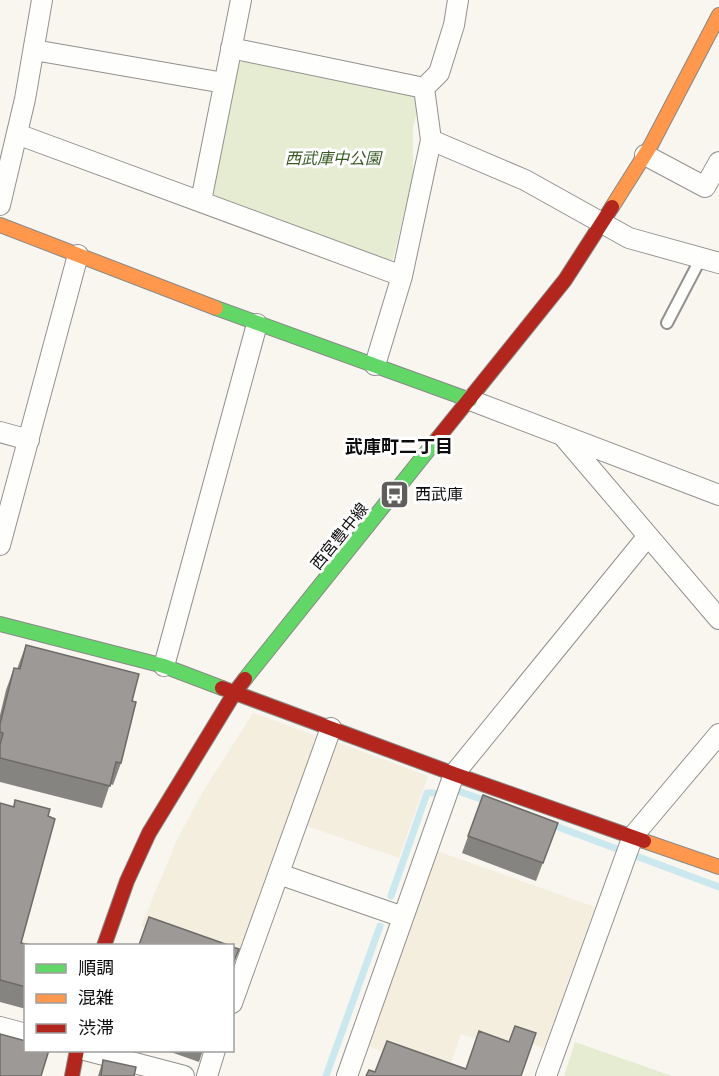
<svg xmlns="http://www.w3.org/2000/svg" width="719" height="1076" viewBox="0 0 719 1076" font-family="Merriweather,'Noto Sans JP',serif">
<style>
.farmland{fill:#f4eede}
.green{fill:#e6ecd2}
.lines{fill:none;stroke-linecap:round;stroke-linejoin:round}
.stream{stroke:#cbe8ef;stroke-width:7}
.lane-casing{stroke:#93918f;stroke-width:14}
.street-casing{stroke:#93918f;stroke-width:22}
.fast-casing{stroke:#898885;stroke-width:16}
.slow-casing{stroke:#898885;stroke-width:16}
.jam-casing{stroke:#898885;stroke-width:16}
.lane{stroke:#fefefd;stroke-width:10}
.street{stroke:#fefefd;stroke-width:20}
.fast{stroke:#63d668;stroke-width:14}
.slow{stroke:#ff974d;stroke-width:14}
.jam{stroke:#b3261e;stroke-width:14}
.wall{fill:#868481}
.building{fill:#9c9996;stroke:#6d6b69;stroke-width:1.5}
.labels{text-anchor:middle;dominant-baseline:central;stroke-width:6;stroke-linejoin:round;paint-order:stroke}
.park-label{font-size:16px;font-style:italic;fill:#385b24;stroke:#fff}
.poi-label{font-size:16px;fill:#0c0c0c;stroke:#fff;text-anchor:start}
.street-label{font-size:16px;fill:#0c0c0c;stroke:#fff}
.neighbourhood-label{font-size:18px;font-weight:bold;fill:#0c0c0c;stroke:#fff}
</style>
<rect width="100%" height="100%" fill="#f9f6f0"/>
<path class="farmland" d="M 253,713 L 320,737 L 241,962 L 233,959 L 232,946 L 195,945 L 141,926 L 177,840 L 202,793 Z
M 331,740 L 428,776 L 399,858 L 301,824 Z
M 437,851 L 595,907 L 544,1048 L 510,1036 L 505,1049 L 461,1034 L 447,1074 L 367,1046 Z"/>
<path class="green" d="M 245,60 L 412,91 L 419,104 L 413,127 L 413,176 L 393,259 L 386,264 L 214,200 L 211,193 L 237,65 Z
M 575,1042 L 672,1076 L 564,1076 Z"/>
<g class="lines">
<path class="stream" d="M 461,792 L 489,802
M 550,824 L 719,887
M 391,896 L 427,793 L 434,793
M 326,1076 L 380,926"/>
<defs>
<path id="lane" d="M 667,323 L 701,258"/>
<path id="street" d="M 231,48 L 424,88
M 34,50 L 224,83
M 17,134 L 402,276
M 431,140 L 525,180 L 629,238 L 719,263
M 645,155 L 705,187 L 719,162
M 201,201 L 241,0
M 0,205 L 25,99 L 42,0
M 375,365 L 402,276 L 431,140 L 424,88 L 439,73 L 454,25 L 458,0
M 470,400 L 719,495
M 0,432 L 29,440
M 563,436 L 719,619
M 0,545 L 78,255
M 164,666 L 257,324
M 279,874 L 403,917
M 232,1003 L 331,728
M 0,1027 L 26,1034
M 85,1050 L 184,1076
M 207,1076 L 215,1050
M 347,1076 L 454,774 L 648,536
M 546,1076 L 633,836 L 719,734"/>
<path id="fast" d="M 216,308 L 470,400
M 0,624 L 164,666 L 222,688
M 245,679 L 438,438"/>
<path id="slow" d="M 612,207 L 651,145 L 719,15
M 0,225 L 216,308
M 644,841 L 719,867"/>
<path id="jam" d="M 438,438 L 565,280 L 612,207
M 222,688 L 454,774 L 644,841
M 104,946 L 127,881 L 149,833 L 235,692 L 245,679
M 72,1076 L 77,1050"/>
</defs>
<use href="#lane" class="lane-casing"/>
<use href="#street" class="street-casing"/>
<use href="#fast" class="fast-casing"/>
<use href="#slow" class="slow-casing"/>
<use href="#jam" class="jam-casing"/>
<use href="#lane" class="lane"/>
<use href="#street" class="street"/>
<use href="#fast" class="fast"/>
<use href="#slow" class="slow"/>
<use href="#jam" class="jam"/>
</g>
<path class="wall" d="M 26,645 L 132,701 L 121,763 L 113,785 L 110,784 L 102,808 L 0,782 L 0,715 L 6,690 L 14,668 L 17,669 Z
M 483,795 L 558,823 L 536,881 L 462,853 Z
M 15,800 L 48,816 L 21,943 L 26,945 L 26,1009 L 0,1002 L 0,803 L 13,807 Z
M 165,1050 L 203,1050 L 199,1062 Z
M 103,1060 L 134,1076 L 98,1076 Z"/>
<path class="building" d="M 26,645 L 139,674 L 132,701 L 136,702 L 121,763 L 116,762 L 110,786 L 0,758 L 0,745 L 3,733 L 0,732 L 0,724 L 14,668 L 20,669 Z
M 483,795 L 558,823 L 543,863 L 468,836 Z
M 15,800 L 50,809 L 48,816 L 55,819 L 21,943 L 31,945 L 26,945 L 26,987 L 0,980 L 0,803 L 14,807 Z
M 149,917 L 228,945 L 139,945 Z
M 232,947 L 239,949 L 232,966 Z
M 515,1026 L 536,1033 L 521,1076 L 366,1076 L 369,1070 L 375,1072 L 387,1041 L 466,1069 L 479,1031 L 509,1042 Z
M 0,1034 L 26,1041 L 26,1050 L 49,1050 L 41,1076 L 0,1076 Z
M 103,1060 L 136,1067 L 134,1076 L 101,1076 Z"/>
<defs>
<symbol id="bus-square" viewBox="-11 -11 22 22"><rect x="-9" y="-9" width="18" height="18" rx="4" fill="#5f5e5c" stroke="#fff"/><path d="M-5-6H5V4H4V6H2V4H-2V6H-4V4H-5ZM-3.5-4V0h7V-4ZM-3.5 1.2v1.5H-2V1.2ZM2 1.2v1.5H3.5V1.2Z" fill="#fff"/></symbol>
</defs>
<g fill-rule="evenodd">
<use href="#bus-square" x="378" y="478" width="33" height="33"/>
</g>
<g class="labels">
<g class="park-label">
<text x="333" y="158">西武庫中公園</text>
</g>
<g class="poi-label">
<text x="415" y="494">西武庫</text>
</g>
<g class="street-label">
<text transform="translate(339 536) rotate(-51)">西宮豊中線</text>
</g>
<g class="neighbourhood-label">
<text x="399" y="446">武庫町二丁目</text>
</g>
</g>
<rect x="24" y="944" width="210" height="108" fill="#ffffff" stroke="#9e9e9e" stroke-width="1.5"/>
<rect x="36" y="964" width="30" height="9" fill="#63d668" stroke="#9e9e9e" stroke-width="1.5"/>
<text x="78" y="974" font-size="18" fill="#0c0c0c">順調</text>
<rect x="36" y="994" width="30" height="9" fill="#ff974d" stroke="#9e9e9e" stroke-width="1.5"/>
<text x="78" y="1004" font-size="18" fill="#0c0c0c">混雑</text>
<rect x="36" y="1024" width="30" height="9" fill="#b3261e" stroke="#9e9e9e" stroke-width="1.5"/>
<text x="78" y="1034" font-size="18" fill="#0c0c0c">渋滞</text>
</svg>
